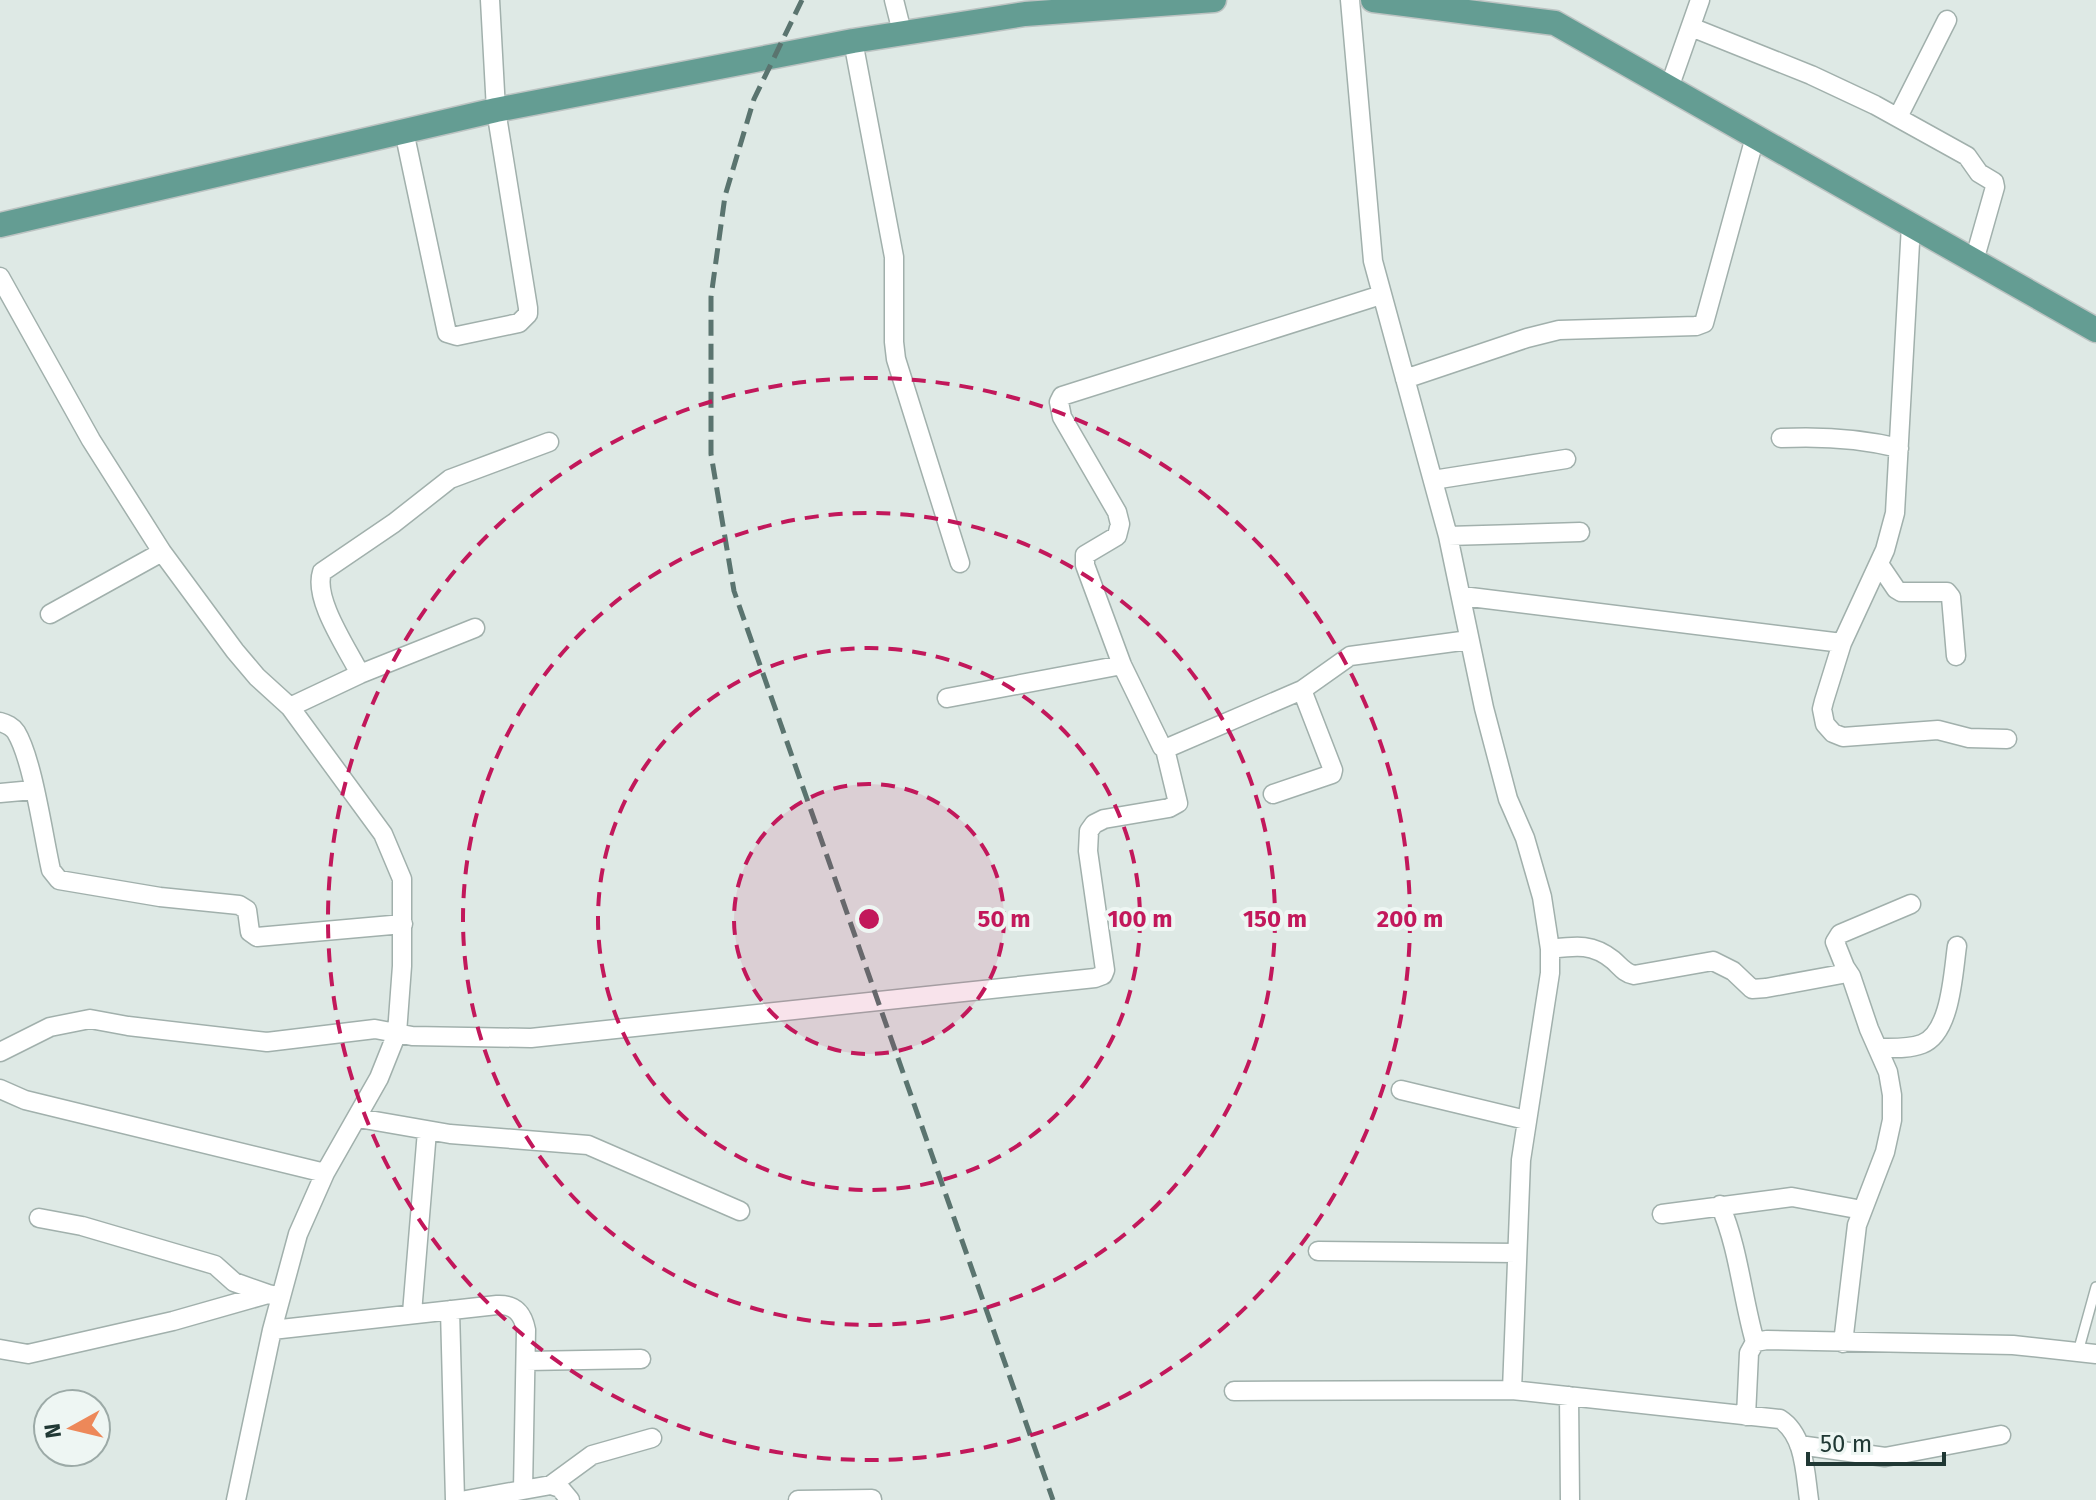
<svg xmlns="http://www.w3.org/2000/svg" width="2096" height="1500" viewBox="0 0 2096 1500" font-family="'Fira Sans',sans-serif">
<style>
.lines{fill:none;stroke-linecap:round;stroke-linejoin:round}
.service-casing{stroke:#a1b0ac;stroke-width:12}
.minor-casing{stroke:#a1b0ac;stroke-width:21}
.primary-casing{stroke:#bcc3c2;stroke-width:27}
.service{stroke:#fff;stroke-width:9}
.minor{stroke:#fff;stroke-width:18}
.primary{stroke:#649d93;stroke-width:24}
.rail{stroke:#5a746f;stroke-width:5;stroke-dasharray:16 8;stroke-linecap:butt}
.ring{fill:none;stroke:#c2185b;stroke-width:4;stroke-dasharray:14 10}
.centre{fill:#c2185b;stroke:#eef6f3;stroke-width:4}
.ring-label{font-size:24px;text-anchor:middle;font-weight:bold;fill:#c2185b;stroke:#eef6f3;stroke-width:8;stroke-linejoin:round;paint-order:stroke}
</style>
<rect width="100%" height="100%" fill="#dee9e5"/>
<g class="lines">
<defs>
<path id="service" d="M 2078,1352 L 2096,1287"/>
<path id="minor" d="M 894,0 L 902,32
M 1350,0 L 1373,261 L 1448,536 L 1484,708 L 1508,799 L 1525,838 L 1542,897 L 1550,949 L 1550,973 L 1521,1160 L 1512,1390
M 1691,27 L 1811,75 L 1875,105 L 1967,156 L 1979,173 L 1994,182 L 1995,187 L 1974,261
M 853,41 L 894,257 L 894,342 L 896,359 L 960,563
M 1669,88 L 1700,0
M 1898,117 L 1947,20
M 404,131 L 447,333 L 457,336 L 519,323 L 528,314 L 528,308 L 496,110 L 490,0
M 1911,225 L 1895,513 L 1885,550 L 1842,643 L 1824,701 L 1822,709 L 1825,724 L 1833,733 L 1843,737 L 1938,730 L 1969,738 L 2007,739
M 0,277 L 91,440 L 162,552 L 235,651 L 257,677 L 290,707 L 383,834 L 402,879 L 402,966 L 397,1033 L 379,1078 L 325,1173 L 298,1234 L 272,1330 L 236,1500
M 1381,295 L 1062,396 L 1059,402 L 1062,417 L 1117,512 L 1120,524 L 1117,536 L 1085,555 L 1085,565 L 1122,665 L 1162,747 L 1165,749 L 1302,690 L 1350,656 L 1469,640
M 1405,379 L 1527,338 L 1559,330 L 1696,326 L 1704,323 L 1755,137
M 1781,438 C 1822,436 1859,438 1899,448
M 1433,480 L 1566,459
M 1448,536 L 1580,532
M 1879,564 L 1896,589 L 1901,592 L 1947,592 L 1951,597 L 1956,656
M 1462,596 L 1842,643
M 50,614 L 162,552
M 360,674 C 347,648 313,599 322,572 L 394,523 L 450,479 L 549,442
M 947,698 L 1122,665
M 290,707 L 360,674 L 475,628
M 0,722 C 7,724 12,726 16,732 C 33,760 43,835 51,870 L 59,880 L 160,897 L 239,905 L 247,910 L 250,932 L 257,937 L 403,924
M 0,793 L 33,790
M 1273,794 L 1332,774 L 1333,770 L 1302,690
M 1550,949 C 1575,946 1592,943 1613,960 C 1620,966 1624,973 1634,975 L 1713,961 L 1733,971 L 1752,989 L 1766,988 L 1842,974 L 1845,967 L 1835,942 L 1840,934 L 1911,904
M 1878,1048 C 1893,1048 1909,1049 1922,1044 C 1951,1033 1953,973 1957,946
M 0,1052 L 50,1027 L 90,1019 L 128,1026 L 267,1042 L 375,1029 L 412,1036 L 531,1038 L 1095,978 L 1103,975 L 1105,970 L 1088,851 L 1089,831 L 1094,824 L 1104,819 L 1169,808 L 1178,803 L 1165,749
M 0,1089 L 25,1100 L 325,1173
M 1401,1090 L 1526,1120
M 358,1118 L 450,1134 L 588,1145 L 740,1211
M 1720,1205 C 1739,1249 1742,1297 1755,1342
M 1662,1214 L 1792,1197 L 1862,1210
M 39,1218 L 82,1226 L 215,1265 L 234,1282 L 268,1294
M 1318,1251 L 1517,1253
M 450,1310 L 455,1500
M 412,1313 L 427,1131
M 272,1330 L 497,1305 C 515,1304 523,1314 526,1330 L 523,1489
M 1843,1343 L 1857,1225 L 1885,1152 L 1892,1120 L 1892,1095 L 1888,1072 L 1869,1029 L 1851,976 L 1845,967
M 0,1349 L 28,1354 L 173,1321 L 268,1294 L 281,1297
M 526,1361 L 641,1359
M 1234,1391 L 1512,1390 L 1780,1419 C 1805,1435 1805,1473 1809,1500
M 1569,1396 L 1570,1500
M 1746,1416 L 1749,1353 L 1755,1342 L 1767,1340 L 2013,1345 L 2096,1354
M 1799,1445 L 1885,1457 L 2001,1435
M 551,1485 L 592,1455 L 652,1438
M 466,1500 L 551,1485 L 560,1488 L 570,1500
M 798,1500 L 872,1499"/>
<path id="primary" d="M 1373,0 L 1555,23 L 2096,330
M 0,225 L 496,110 L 853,41 L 1025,14 L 1214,0"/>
</defs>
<use href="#service" class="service-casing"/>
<use href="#minor" class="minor-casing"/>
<use href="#primary" class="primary-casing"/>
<use href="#service" class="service"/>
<use href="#minor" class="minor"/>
<use href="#primary" class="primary"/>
<path class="rail" d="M 802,0 L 754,99 L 725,196 L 711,297 L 711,454 L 734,591 L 1053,1500"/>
</g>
<circle cx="869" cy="919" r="135" fill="#c2185b" fill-opacity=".12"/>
<g class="ring">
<circle cx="869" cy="919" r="135"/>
<circle cx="869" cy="919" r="271"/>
<circle cx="869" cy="919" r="406"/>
<circle cx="869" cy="919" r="541"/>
</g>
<circle cx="869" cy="919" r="12" class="centre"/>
<g class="ring-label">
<text x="1004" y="927">50 m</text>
<text x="1140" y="927">100 m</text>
<text x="1275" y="927">150 m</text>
<text x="1410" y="927">200 m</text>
</g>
<g transform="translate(72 1428) rotate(262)"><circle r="38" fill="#eef6f3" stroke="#9caaa7" stroke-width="2"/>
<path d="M0-6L14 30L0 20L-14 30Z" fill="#ed8859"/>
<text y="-12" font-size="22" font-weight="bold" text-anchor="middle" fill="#203834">N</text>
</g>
<path d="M1808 1452v12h136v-12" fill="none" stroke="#203834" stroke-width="4"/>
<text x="1820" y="1452" font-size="24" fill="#203834" stroke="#eef6f3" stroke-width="6" paint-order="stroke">50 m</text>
</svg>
